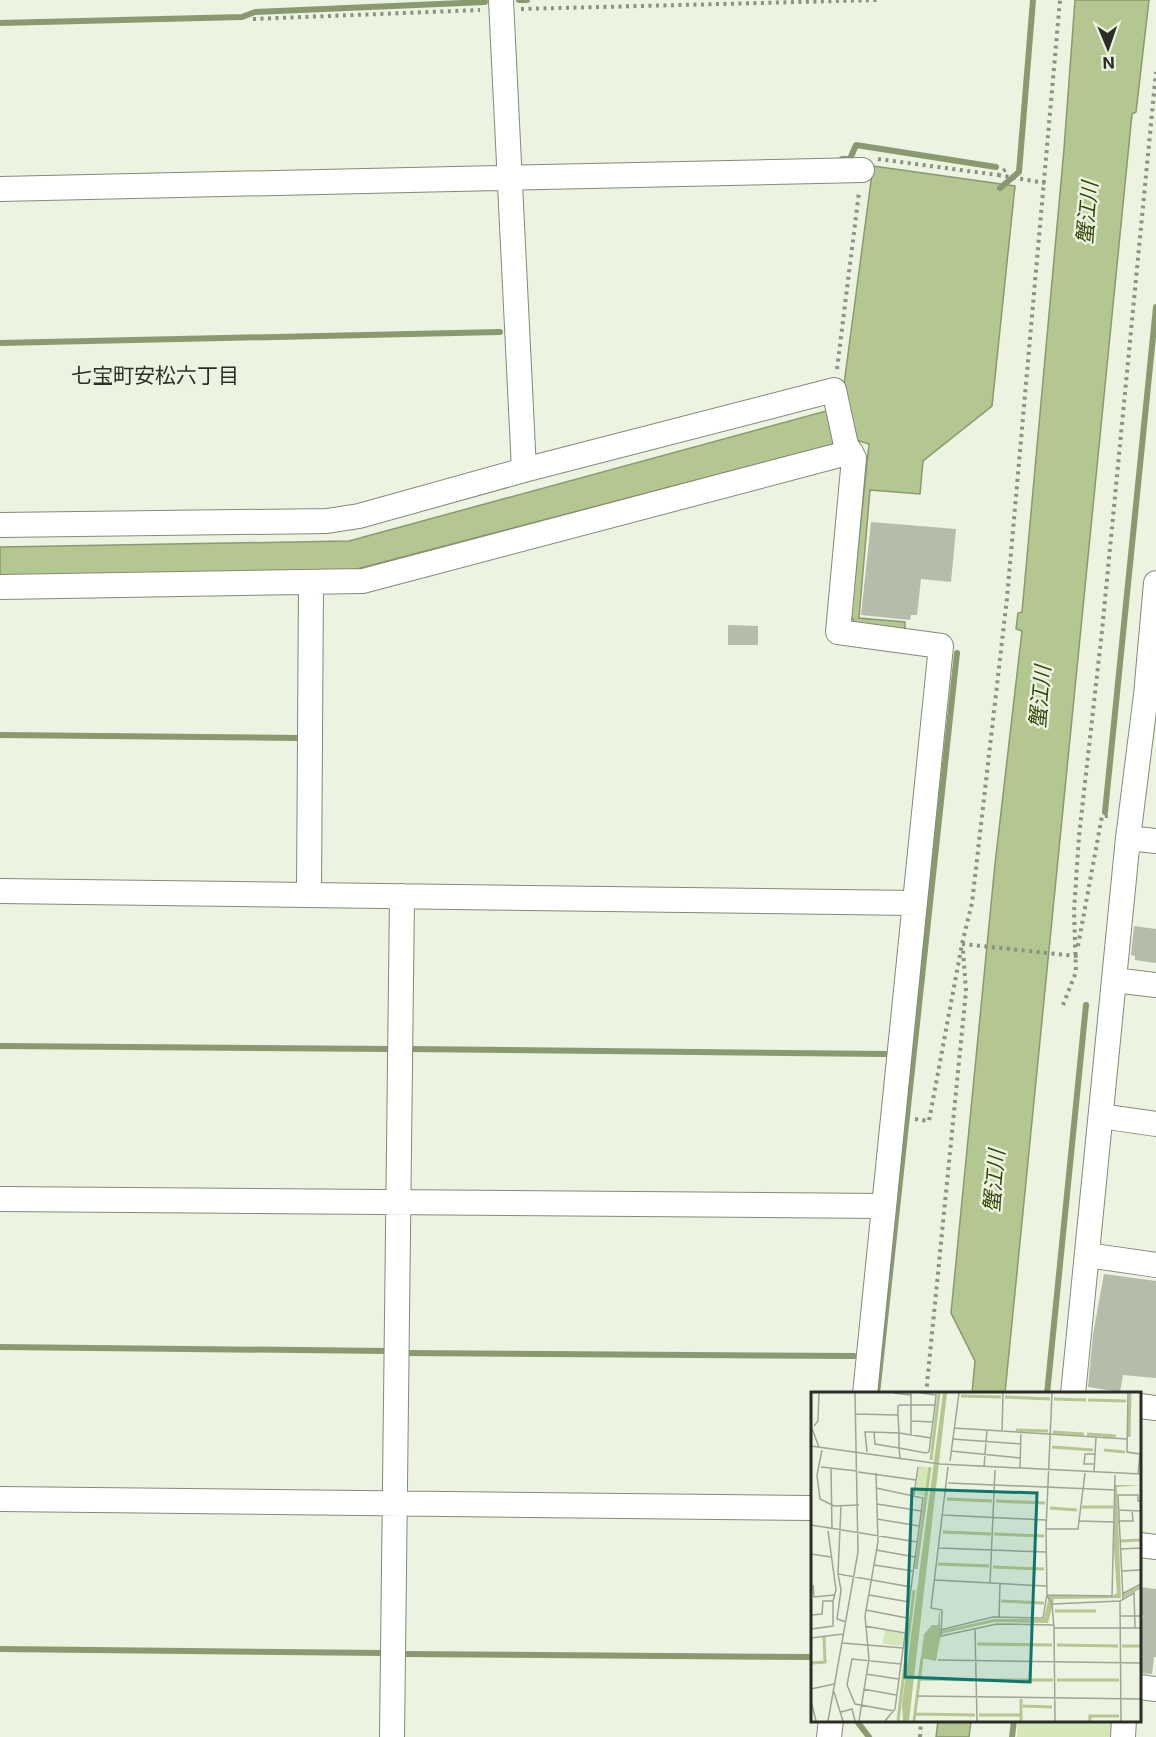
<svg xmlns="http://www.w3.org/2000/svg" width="1156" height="1737" viewBox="0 0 1156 1737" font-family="Inter,'Noto Sans JP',sans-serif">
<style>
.green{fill:#d5e6b7}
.water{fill:#b4c790;stroke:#8b9970;stroke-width:1.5}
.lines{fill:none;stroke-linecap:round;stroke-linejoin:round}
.stream{stroke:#8b9970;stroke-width:6}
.building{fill:#b5bcaa}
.minor-casing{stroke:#848a79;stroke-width:26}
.path{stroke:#8c9184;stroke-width:4;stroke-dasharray:3 4.5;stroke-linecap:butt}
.minor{stroke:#fff;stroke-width:24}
.labels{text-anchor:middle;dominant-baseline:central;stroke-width:5;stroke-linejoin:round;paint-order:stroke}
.water-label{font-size:21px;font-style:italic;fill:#374708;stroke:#ecf3e0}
.neighbourhood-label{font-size:21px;fill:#2b2e27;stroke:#ecf3e0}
.inset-river{fill:none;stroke:#b4c790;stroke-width:3}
.inset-road{fill:none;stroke:#9fa496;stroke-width:1.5}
.view{fill:#0f766e;fill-opacity:0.15;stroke:#0f766e;stroke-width:3}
.inset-edge{fill:none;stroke:#2b2e27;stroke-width:3}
</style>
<rect width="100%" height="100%" fill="#ecf3e0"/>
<path class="green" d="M 1018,1721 L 1117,1721 L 1115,1737 L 1017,1737 Z"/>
<path class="water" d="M 1075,0 L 1149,0 L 1136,112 L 1132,114 L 1005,1393 L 972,1393 L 975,1361 L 951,1313 L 995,864 L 1022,631 L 1016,629 L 1018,613 L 1022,612 L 1064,149 Z
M 873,166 L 1015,186 L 992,406 L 923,461 L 920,494 L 870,490 L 859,618 L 905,622 L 905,629 L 855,623 L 851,616 L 869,444 L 853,439 L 353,570 L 0,577 L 0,547 L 349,541 L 841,407 Z
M 938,1721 L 971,1721 L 969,1737 L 936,1737 Z"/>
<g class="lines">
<path class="stream" d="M 519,0 L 527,0
M 0,23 L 242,17 L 255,12 L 485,2
M 842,159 L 850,159 L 856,145 L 996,167
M 1000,188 L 1019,172 L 1033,0
M 0,343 L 500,332
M 0,735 L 301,738
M 1105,812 L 1156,307
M 0,1046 L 391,1049
M 407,1049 L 885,1054
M 0,1347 L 388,1351
M 405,1353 L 854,1356
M 877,1394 L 957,653
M 1047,1394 L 1086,1005
M 0,1649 L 384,1653
M 401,1654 L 812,1657
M 856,1720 L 869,1737
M 1012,1737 L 1014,1720"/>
</g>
<path class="building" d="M 871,522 L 956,529 L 951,582 L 921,579 L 917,615 L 911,615 L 910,620 L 861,615 Z
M 728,625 L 758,626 L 758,645 L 728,645 Z
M 1134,926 L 1156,929 L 1156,963 L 1135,960 L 1135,956 L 1131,955 Z
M 1104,1274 L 1156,1281 L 1156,1378 L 1123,1375 L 1120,1392 L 1088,1387 L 1093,1334 Z
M 1140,1587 L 1156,1589 L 1156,1657 L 1154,1657 L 1152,1674 L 1140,1673 L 1140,1638 L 1143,1615 L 1140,1615 Z"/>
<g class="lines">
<defs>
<path id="minor" d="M 501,0 L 524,470
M 0,189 L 862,170
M 0,525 L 327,521 L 359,516 L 524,470 L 834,390 L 846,445 L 854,458 L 838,632 L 941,646 L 865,1394
M 0,587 L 363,581 L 851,452
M 1128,838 L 1156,841
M 0,891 L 915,903
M 309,895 L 311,582
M 1114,980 L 1156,985
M 1101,1116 L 1156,1124
M 0,1199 L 884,1206
M 1087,1255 L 1156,1265
M 1073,1394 L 1128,838 L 1146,695 L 1156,583
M 1140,1406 L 1156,1408
M 0,1499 L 812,1508
M 1140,1545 L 1156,1547
M 1140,1687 L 1156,1689
M 392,1737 L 402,896
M 829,1737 L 831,1720
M 1123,1737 L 1124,1720"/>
</defs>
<use href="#minor" class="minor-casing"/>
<path class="path" d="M 521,9 L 878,0
M 253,19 L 480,10
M 878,159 L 998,175 L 1006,169
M 998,175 L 1045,183
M 837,369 L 859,192
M 962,944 L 1076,956 L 1076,954
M 1078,946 L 1102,816 L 1109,816
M 1063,1005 L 1076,972 L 1074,911 L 1079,836 L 1102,631 L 1156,72
M 915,1119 L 929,1121 L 962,944 L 972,903 L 1007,598 L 1060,0
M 926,1394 L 966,991 L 963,951
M 920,1737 L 921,1720"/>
<use href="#minor" class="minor"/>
</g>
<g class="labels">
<g class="water-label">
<text transform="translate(1087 213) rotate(-85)">蟹江川</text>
<text transform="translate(1040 697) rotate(-85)">蟹江川</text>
<text transform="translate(994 1181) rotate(-85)">蟹江川</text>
</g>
<g class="neighbourhood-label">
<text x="155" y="375">七宝町安松六丁目</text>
</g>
</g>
<g transform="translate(811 1392)">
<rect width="330" height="330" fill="#ecf3e0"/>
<path d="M 108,74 L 118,76 L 115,104 L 105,102 ZM 74,238 L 92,242 L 91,254 L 72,252 Z" fill="#d5e6b7"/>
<path d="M 132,1 L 136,1 L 98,329 L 92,329 L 91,312 ZM 304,93 L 330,93 L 306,95 L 310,206 L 243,207 L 237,231 L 183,230 L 130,242 L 125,269 L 110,266 L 113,242 L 121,233 L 127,233 L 128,220 L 124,218 L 129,220 L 129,239 L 183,227 L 233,227 L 238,204 L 301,204 L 306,201 L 302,143 Z" fill="#b4c790"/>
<path class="inset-river" d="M 150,4 L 190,5M 194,5 L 239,7M 243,7 L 275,8M 277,8 L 315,9M 205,38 L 237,39M 242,40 L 273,42M 276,42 L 305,44M 318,45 L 319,1M 241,55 L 282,58M 293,58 L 314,60M 120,68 L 128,1M 136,107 L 181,109M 185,109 L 234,111M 271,115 L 302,115M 239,116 L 266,118M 132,140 L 180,142M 183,142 L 233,144M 310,149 L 330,148M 127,172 L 178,174M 182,175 L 233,177M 105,177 L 119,75M 312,204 L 330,195M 190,209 L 233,211M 244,219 L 285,219M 166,252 L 241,253M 246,253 L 307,254M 311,254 L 330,254M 0,271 L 14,270 L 13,245M 109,287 L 163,288M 168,288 L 242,288M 246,288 L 308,288M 210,307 L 210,329M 212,314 L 241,315M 105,322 L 164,323M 168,323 L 210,323M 87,329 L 103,198M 103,329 L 111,266M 279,329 L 279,324 L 308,324"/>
<path class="inset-road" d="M 82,1 L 100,3M 100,1 L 100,43M 110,1 L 125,3 L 124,13M 241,1 L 235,137 L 236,203 L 241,212 L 243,236 L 244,329M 317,1 L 316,60 L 329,62 L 327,82M 45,22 L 87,23M 100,29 L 122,30M 0,34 L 8,55M 3,34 L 7,29 L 8,1M 143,36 L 316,47M 191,40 L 192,1M 141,47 L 210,52M 0,54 L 129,72 L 330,82M 11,58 L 6,83 L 9,107 L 23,114 L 48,113M 140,59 L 210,66M 56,60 L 54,40 L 63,40M 89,66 L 88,56 L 88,41 L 87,23 L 87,14 L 88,13 L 124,13 L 118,60 L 115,61 L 88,56 L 64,52 L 63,40 L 88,41 L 120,46M 139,69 L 148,1M 283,72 L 273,72 L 274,62 L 284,62M 10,75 L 46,79M 137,75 L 120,216 L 131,218 L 130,244 L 186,232 L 243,233M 173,75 L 176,38M 20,76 L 21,138M 209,76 L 210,39M 47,80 L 105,88M 283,80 L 285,45M 137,91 L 304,98M 65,96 L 112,106 L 84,317 L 74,329M 103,103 L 107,75M 66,112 L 110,119M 30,114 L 27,182 L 100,195M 307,118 L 330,119M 132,123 L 235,128M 66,127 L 108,134M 267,129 L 303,130M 307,129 L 322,129 L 321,119M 0,133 L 106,150M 235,137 L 267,137 L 274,81M 17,139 L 25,198 L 22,209M 128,156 L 235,160M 309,157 L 330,156M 65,158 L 104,165M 0,162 L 20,165M 63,173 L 102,179M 310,179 L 330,178M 27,182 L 30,198 L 26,227 L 35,230M 124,188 L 235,194M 179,191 L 184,78M 2,193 L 3,205 L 23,203M 311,202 L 330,192M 58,203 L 98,210M 312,207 L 307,103 L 327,103 L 327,109 L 330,109M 309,209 L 310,329M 241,212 L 309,209 L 323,201 L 324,236M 55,218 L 96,226M 0,223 L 11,222 L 12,209 L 22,209 L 22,234 L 0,237M 309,224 L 330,224M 188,226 L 189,192M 54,234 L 94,241M 243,236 L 330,236M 164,237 L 166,329M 129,238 L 182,225 L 232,226 L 236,203 L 301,204 L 304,83M 0,246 L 32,242M 31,251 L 92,256M 127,268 L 330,271M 55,282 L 87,287M 0,297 L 23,292M 22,297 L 32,329M 52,297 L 85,303M 106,304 L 330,307M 0,309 L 5,329M 83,319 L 44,312 L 36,293 L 41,267 L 90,272M 30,320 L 41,317 L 44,329M 17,329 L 47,160 L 44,1M 48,329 L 58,267 L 54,224 L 67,150 L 65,81"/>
<path class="view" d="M 101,97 L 226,101 L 219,290 L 94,285 Z"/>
<rect width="330" height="330" class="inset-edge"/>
</g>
<g transform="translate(1108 48) rotate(178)" stroke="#ecf3e0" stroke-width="4.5" paint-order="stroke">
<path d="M0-4.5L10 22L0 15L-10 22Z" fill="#2b2e27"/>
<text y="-9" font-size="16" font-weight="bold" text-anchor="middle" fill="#2b2e27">N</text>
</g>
</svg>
